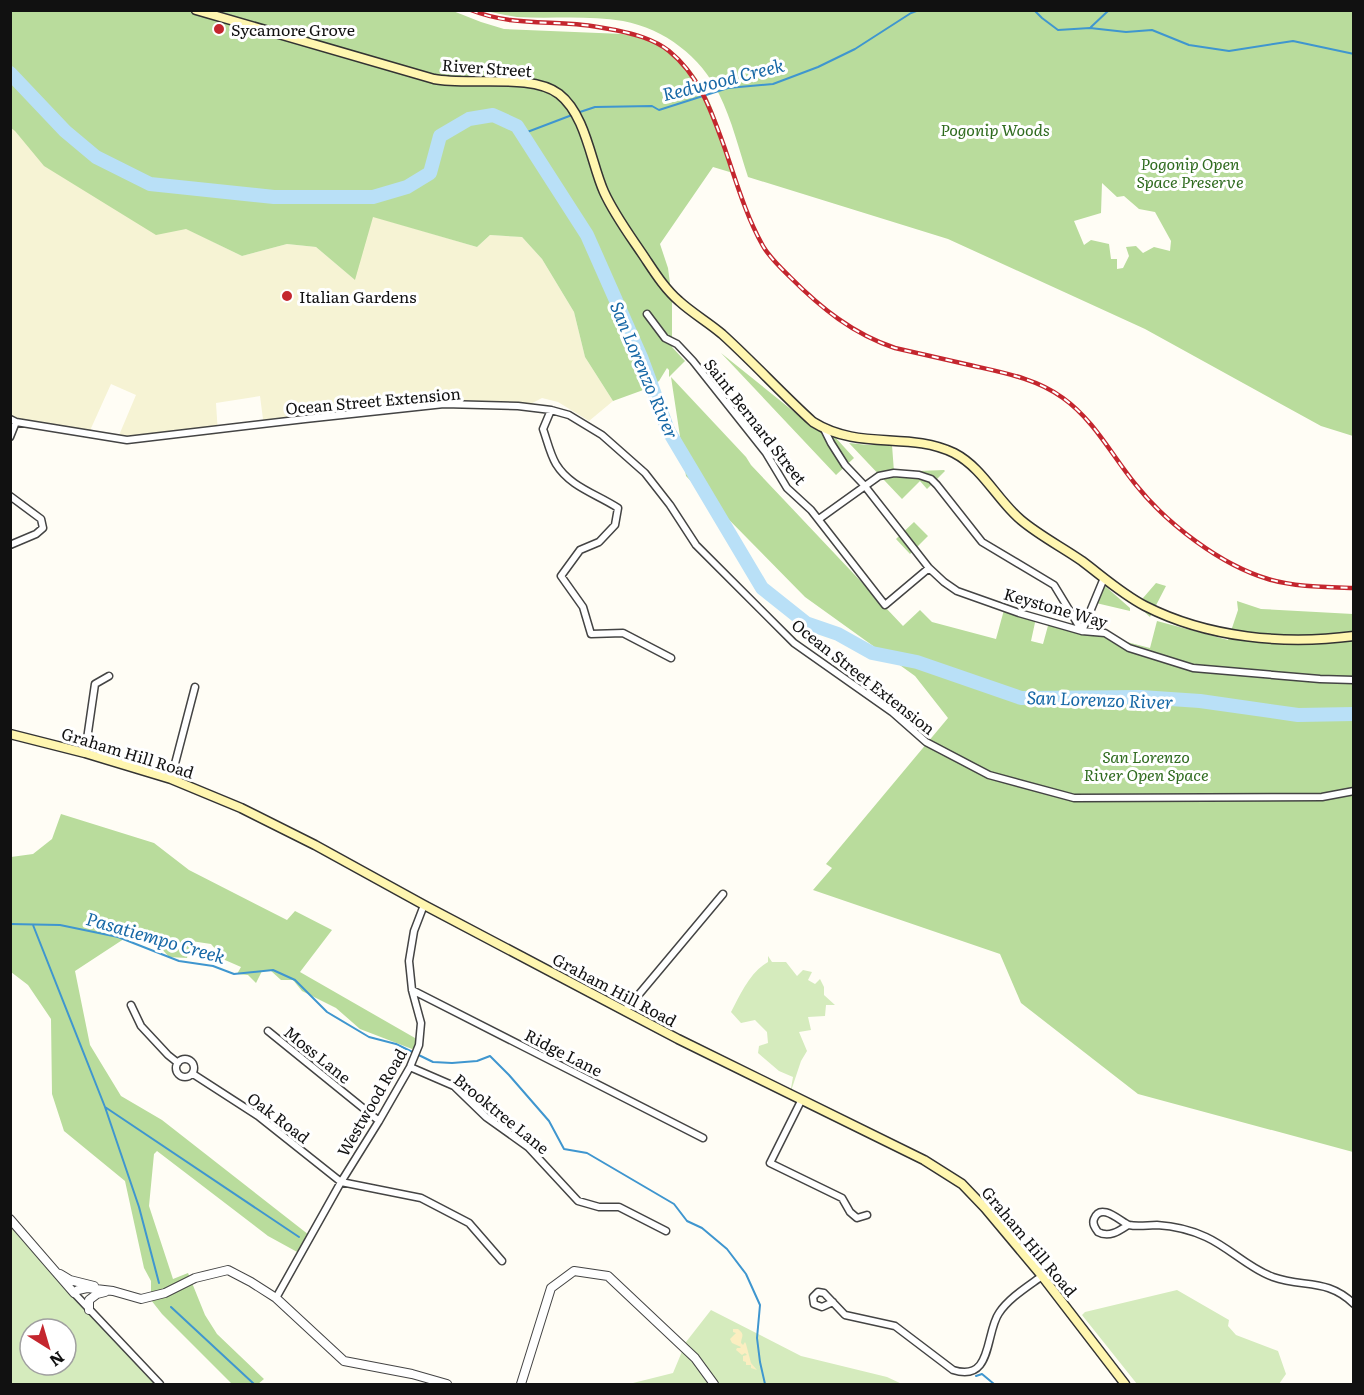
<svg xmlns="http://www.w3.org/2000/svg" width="1364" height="1395" viewBox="0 0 1364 1395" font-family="Literata,serif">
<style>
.farmland{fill:#f6f3d4}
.green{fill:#d5ebbd;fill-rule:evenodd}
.forest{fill:#b9dc9c;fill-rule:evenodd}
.sand{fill:#fbeec1}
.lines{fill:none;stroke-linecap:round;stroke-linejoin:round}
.stream{stroke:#3f96cf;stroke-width:2}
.river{stroke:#b9e0f7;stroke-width:14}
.minor-casing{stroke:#444;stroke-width:9}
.tertiary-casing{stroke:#444;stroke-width:10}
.secondary-casing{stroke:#333;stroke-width:11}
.minor{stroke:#fff;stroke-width:6}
.tertiary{stroke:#fff;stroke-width:8}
.secondary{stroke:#fff6b0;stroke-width:8}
.rail-casing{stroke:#c4262e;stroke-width:4.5}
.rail{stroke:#fff;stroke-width:2;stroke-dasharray:7;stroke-linecap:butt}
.poi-dot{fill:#c4262e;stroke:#fff;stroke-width:2}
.labels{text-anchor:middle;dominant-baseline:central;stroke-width:6;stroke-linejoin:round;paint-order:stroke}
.poi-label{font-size:16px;fill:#111;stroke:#fff;text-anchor:start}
.street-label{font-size:16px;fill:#111;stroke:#fff}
.park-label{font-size:16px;font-style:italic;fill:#2f6b1f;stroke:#fff}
.water-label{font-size:18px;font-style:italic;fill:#1768a6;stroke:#fff}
</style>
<rect width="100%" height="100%" fill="#fffdf5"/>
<path class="farmland" d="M 11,128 L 185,228 L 242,256 L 287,244 L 316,247 L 354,279 L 372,216 L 477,247 L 490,235 L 522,237 L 542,259 L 574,312 L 585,357 L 613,401 L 589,421 L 558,402 L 542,398 L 519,410 L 443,405 L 311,420 L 264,427 L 260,396 L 216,403 L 218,434 L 128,442 L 117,440 L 136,395 L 111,384 L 88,435 L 11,421 Z"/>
<path class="green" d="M 768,956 L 772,962 L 786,962 L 797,976 L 803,970 L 812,972 L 808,980 L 815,984 L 820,979 L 824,987 L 824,995 L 835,1005 L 826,1005 L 825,1016 L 808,1017 L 811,1030 L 799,1032 L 807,1051 L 801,1061 L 790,1094 L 793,1077 L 779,1071 L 758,1053 L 759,1046 L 768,1043 L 767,1032 L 755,1020 L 741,1023 L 731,1012 C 740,995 750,972 768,962 Z
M 10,1220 L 160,1384 L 11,1384 ZM 30,1329 L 66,1329 L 66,1365 L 30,1365 Z
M 1177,1290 L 1229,1320 L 1228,1326 L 1236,1335 L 1278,1351 L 1286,1374 L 1279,1384 L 1137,1384 L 1082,1315 L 1085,1312 Z
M 711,1310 L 801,1356 L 887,1377 L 902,1384 L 629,1384 L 673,1373 L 686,1342 Z"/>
<path class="forest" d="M 10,11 L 453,11 L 481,22 L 504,29 L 623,34 C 703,49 712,105 733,173 L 713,167 L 660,244 L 668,268 L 672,299 L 672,347 L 685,361 L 669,377 L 669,370 L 667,368 L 659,381 L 646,389 L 613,401 L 585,357 L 574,312 L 542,259 L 522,237 L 490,235 L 477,247 L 373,217 L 355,280 L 316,247 L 287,244 L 242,256 L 186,229 L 156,235 L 44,166 L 15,131 L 11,128 Z
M 486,11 L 1353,11 L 1353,436 L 1321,426 L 1145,329 L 948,239 L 748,177 C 739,150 732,120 719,94 C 701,57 665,29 623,21 C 589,15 552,19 517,17 L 505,15 ZM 1102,183 L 1117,197 L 1124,196 L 1139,209 L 1155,212 L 1171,241 L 1170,251 L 1154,247 L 1143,253 L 1136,246 L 1126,247 L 1129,256 L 1123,268 L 1117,269 L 1117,259 L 1111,259 L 1109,244 L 1091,240 L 1084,245 L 1074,221 L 1101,213 Z
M 721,353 L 803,419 L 822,431 L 835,437 L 854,458 L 836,475 Z
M 671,377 L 746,457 L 751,465 L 903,626 L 920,610 L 932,622 L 996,639 L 1004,610 L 1036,618 L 1031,641 L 1043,644 L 1049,622 L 1150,648 L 1157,621 L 1228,640 L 1238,610 L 1237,601 L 1261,609 L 1353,614 L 1353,1152 L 1138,1094 L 1021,1003 L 1000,954 L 813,890 L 832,868 L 826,864 L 948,718 L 915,676 L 805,597 L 686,476 Z
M 849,443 L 868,445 L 892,445 L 894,472 L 944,470 L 945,471 L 927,489 L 920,481 L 902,499 Z
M 914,522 L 928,536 L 910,554 L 896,539 Z
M 1156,583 L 1166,586 L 1150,617 L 1137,605 Z
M 1105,586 L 1130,608 L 1130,611 L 1096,603 Z
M 61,814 L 154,843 L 189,870 L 287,920 L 295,911 L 332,930 L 300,972 L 415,1038 L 419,1045 L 412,1049 L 360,1029 L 336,1008 L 302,991 L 293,980 L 281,980 L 270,970 L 262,971 L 256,983 L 248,975 L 237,974 L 241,967 L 225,960 L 211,944 L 191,941 L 187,958 L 169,957 L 154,940 L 136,936 L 136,931 L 75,971 L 90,1045 L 121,1096 L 162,1120 L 309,1235 L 299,1253 L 268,1236 L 157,1151 L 154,1154 L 149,1206 L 173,1279 L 188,1273 L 205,1315 L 217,1334 L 264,1379 L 258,1384 L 232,1384 L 162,1314 L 151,1300 L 151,1281 L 144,1268 L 125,1181 L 64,1131 L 52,1094 L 51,1019 L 28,985 L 11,972 L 11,857 L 33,854 L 52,839 Z"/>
<path class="sand" d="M 733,1329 L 738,1329 C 745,1335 742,1335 741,1343 L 743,1345 L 745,1342 L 746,1344 L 751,1363 L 757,1370 L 751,1368 L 751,1365 L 746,1365 L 746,1362 L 743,1361 L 743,1356 L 747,1355 L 745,1353 L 742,1355 L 736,1350 L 737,1348 L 740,1348 L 741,1347 L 732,1343 L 730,1339 L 736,1333 L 733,1332 Z"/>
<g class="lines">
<path class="stream" d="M 1034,10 L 1042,18 L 1058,30 L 1090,28 L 1126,32 L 1152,30 L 1189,45 L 1229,51 L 1293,41 L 1354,54
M 1091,27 L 1109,10
M 577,113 L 595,107 L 652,106 L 659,110 L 728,88 L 773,84 L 818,67 L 855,49 L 911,13 L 919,10
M 522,134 L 572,115
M 10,924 L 60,925 L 118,937 L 179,961 L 213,966 L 234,974 L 273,970 L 295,980 L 327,1012 L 369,1037 L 396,1044 L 433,1062 L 452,1063 L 477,1061 L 490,1056 L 509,1075 L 549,1121 L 564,1149 L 587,1153 L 674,1204 L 687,1221 L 702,1228 L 727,1249 L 746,1274 L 760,1305 L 757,1338 L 760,1362 L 765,1384
M 33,925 L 105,1107 L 139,1207 L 159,1283
M 105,1107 L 299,1237
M 171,1307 L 254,1384
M 976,1376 L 982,1374 L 994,1384"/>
<path class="river" d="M 10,73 L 65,131 L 96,157 L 150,184 L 274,197 L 373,197 L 407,187 L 430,173 L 440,136 L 469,119 L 493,115 L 517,126 L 587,235 L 641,357 L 668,430 L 762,588 L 806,623 L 838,634 L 872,653 L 917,662 L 1021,698 L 1141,697 L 1200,701 L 1298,715 L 1354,714"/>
<defs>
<path id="minor" d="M 647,314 L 665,338 L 677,344 L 693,361 L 766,453 L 787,488 L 811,510 L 885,605 L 929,568
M 551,410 L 543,429 C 547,440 550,454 556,464 C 570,487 597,494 618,508 L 615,525 L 599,542 L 580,550 L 561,576 L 583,607 L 591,634 L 623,633 L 671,658
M 10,419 L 16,422 L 127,440 L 305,419 L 444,404 L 518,406 L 551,410 L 569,415 L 602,435 L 645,473 L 670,505 L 696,545 L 794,643 L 892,712 L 926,742 L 989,775 L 1074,798 L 1322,797 L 1354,791
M 824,429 L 831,443 L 845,465 L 864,485 L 929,568 L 944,582 L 957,591 L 1019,613 L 1082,631 L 1105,633 L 1129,648 L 1193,668 L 1320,679 L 1354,680
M 10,437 L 16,422
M 10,496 L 41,519 L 43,528 L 36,534 L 10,545
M 819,519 L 879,476 L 894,473 L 919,475 L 931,479 L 937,485 L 982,542 L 1054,585 L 1082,631
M 1082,631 L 1104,578
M 85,753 L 95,684 L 109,676
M 171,779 L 195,687
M 412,990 L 703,1138
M 131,1005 L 141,1026 L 168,1055 L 178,1063
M 625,1011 L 723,894
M 268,1031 L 379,1121
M176 1068a9 9 0 1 1 18 0a9 9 0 1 1-18 0Z
M 410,1067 L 454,1086 L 486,1117 L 528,1147 L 578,1201 L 599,1207 L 619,1207 L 666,1231
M 193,1074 L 258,1116 L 341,1182 L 421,1198 L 469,1223 L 502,1261
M 801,1101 L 770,1163 L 842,1198 L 850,1212 L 857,1218 L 867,1215
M 1128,1225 C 1119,1231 1109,1238 1098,1232 C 1095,1228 1092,1224 1094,1219 C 1101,1201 1122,1223 1129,1225 C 1138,1227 1148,1225 1157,1225 C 1173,1226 1191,1230 1206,1237 C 1230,1248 1248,1268 1273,1277 C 1304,1288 1327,1278 1354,1304
M 74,1293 L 160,1384
M 276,1298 L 341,1182 L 379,1121 L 410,1067 L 419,1045 L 421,1023 L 412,990 L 409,961 L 414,931 L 424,905
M 833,1302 L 822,1307 L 814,1304 L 813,1297 L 818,1292 L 824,1293 L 845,1315 L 895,1326 L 953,1370 C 993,1383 985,1333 999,1313 C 1009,1298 1027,1287 1042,1276"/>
<path id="tertiary" d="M 10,1219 L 74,1293 L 78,1290 L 87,1288 L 113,1291 L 141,1299 L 165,1293 L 195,1278 L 228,1270 L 251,1282 L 276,1298 L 344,1361 L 412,1374 L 447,1384
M 60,1274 L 70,1280 L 94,1286
M 89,1310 L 89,1300 L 97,1294 L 105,1292
M 521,1384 L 551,1288 L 574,1271 L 608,1276 L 695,1358 L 714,1384"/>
<path id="secondary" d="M 196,10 L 434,79 C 470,86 531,73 559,94 C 586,115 591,163 604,192 C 615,216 631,237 645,258 C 655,273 665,289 679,301 C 692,313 708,322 722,334 C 753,362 782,394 813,422 C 859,451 909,431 954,453 C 983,468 997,500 1021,520 C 1040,536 1062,547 1082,561 C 1102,576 1122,594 1145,606 C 1208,638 1284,645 1354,636
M 10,734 L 85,753 L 171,779 L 241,808 L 315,845 L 424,905 L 678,1039 L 924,1160 L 962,1184 L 985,1208 L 1042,1276 L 1125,1384"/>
</defs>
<use href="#minor" class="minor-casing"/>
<use href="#tertiary" class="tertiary-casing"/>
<use href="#secondary" class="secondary-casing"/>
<use href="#minor" class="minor"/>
<use href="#tertiary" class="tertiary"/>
<use href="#secondary" class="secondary"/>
<defs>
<path id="rail" d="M 471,10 C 508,25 545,21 583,25 C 594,26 604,28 615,30 C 634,34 654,39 669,51 C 700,76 712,113 725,149 C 736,181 746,216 763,246 C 770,258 781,268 790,277 C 821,308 853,334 895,348 C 921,354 948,360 974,366 C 1005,373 1037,379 1063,398 C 1095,421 1112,456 1136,485 C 1167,524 1221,565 1268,579 C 1295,587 1325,587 1354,588"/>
</defs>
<use href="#rail" class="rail-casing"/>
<use href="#rail" class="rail"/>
</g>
<g class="poi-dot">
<circle cx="219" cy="29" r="6"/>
<circle cx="287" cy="296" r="6"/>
</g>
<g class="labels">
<g class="poi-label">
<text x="231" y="29">Sycamore Grove</text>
<text x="299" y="296">Italian Gardens</text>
</g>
<g class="street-label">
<text transform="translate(487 67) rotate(4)">River Street</text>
<text transform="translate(373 400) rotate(-5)">Ocean Street Extension</text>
<text transform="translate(756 421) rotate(52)">Saint Bernard Street</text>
<text transform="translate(1056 607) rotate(16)">Keystone Way</text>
<text transform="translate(864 676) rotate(38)">Ocean Street Extension</text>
<text transform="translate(128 752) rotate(17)">Graham Hill Road</text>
<text transform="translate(615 989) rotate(28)">Graham Hill Road</text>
<text transform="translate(564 1052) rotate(27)">Ridge Lane</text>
<text transform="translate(318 1054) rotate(39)">Moss Lane</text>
<text transform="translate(371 1102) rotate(-60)">Westwood Road</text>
<text transform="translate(502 1113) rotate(39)">Brooktree Lane</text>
<text transform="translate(279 1117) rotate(37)">Oak Road</text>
<text transform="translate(1030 1241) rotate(50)">Graham Hill Road</text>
</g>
<g class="park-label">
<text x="995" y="129">Pogonip Woods</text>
<text x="1190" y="163">Pogonip Open<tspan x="1190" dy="18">Space Preserve</tspan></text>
<text x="1146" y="756">San Lorenzo<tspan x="1146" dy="18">River Open Space</tspan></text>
</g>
<g class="water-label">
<text transform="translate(723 79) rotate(-14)">Redwood Creek</text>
<text transform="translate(645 370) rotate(67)">San Lorenzo River</text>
<text transform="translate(1100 699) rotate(2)">San Lorenzo River</text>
<text transform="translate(156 937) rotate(16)">Pasatiempo Creek</text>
</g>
</g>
<rect width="1364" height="1395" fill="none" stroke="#111111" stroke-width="24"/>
<g transform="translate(48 1347) rotate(143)"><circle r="28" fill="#ffffff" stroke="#a0a0a0" stroke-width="1.5"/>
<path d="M0-4.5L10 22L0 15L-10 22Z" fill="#c4262e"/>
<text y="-9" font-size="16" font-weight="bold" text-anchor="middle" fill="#111111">N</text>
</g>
</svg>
